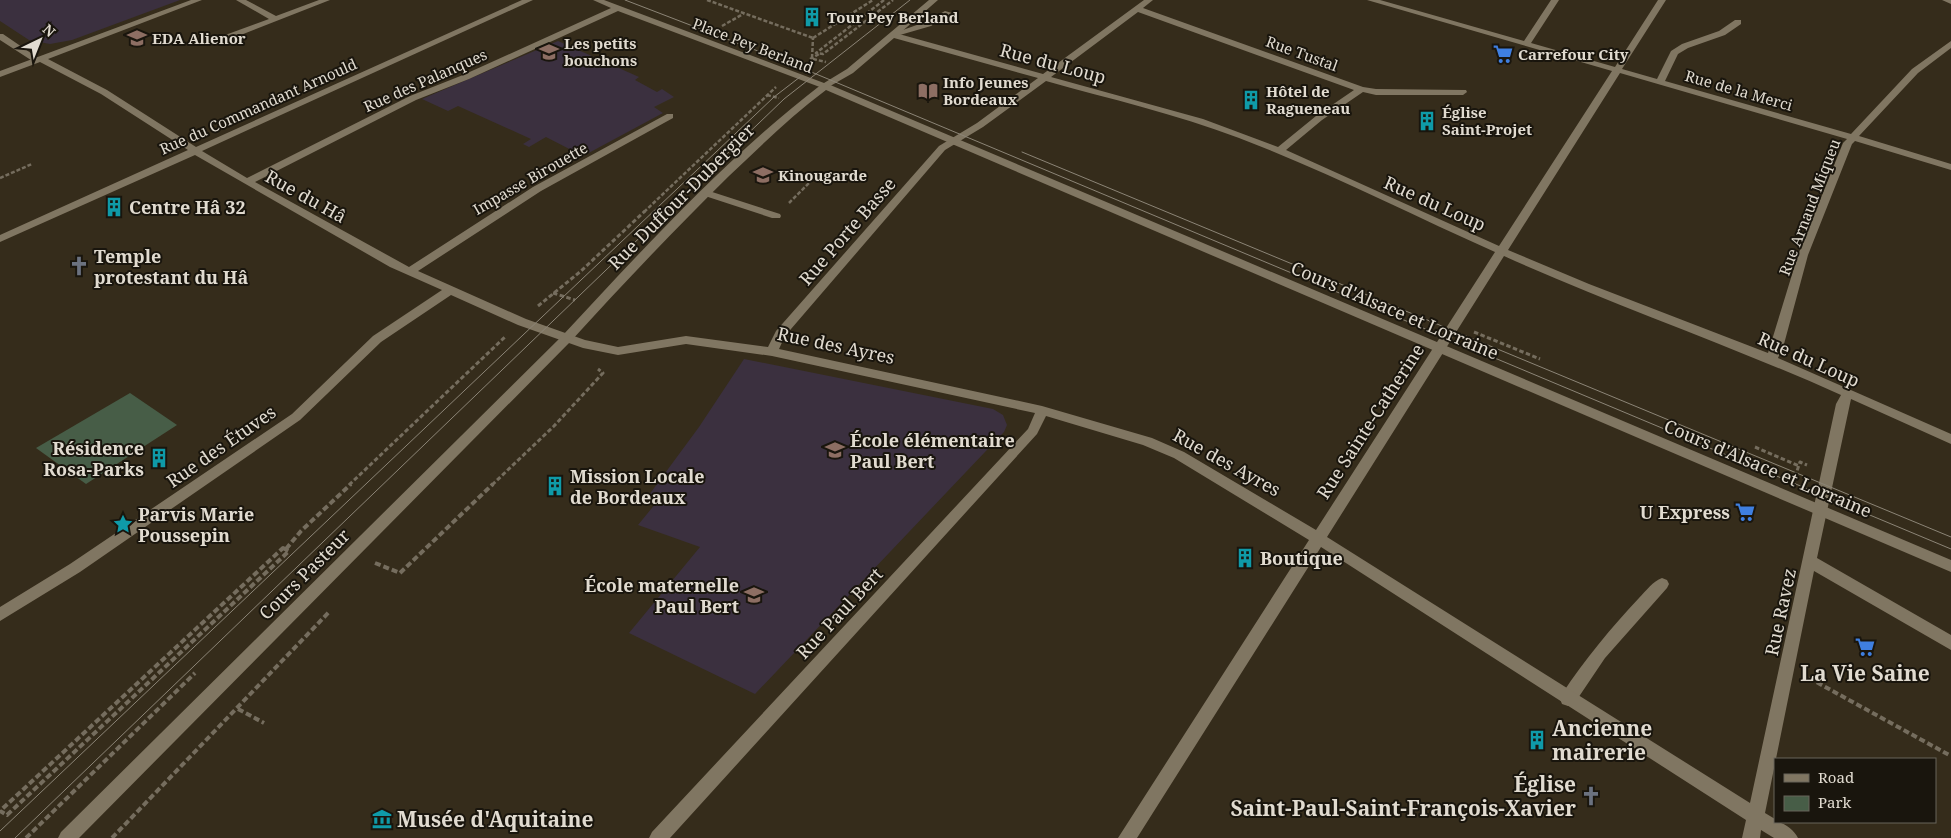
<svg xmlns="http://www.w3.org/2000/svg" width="1951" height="838" viewBox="0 0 1951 838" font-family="'Noto Serif',serif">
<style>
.education{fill:#3b303f}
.green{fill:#475d47}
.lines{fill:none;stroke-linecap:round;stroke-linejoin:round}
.path-far2{stroke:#756d5e;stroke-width:2.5;stroke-dasharray:4 2;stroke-linecap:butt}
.path-far1{stroke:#756d5e;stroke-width:3;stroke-dasharray:4.5 2.5;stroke-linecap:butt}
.path{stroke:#756d5e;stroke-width:4;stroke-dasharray:6 3;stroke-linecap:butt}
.lane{fill:#807662;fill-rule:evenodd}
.street{fill:#807662;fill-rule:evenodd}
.secondary{fill:#807662;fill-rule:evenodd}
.tram{stroke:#8c8577;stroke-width:1}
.labels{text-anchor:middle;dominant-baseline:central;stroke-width:4;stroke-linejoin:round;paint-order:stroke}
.far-poi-label{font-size:15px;font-weight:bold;fill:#e1dbd0;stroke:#19150d;text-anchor:start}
.far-street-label{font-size:15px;fill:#e1dbd0;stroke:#19150d}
.street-label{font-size:18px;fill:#e1dbd0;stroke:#19150d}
.poi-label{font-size:18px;font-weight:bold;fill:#e1dbd0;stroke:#19150d;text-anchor:start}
.near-poi-label{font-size:21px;font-weight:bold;fill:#e1dbd0;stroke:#19150d;text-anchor:start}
</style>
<rect width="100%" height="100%" fill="#352c1b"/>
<path class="education" d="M 0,0 L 180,0 L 72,40 L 50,44 L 29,40 L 0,21 Z
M 558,41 L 639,77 L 635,80 L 657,92 L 662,89 L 674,97 L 654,107 L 663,113 L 583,156 L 546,137 L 529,147 L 523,144 L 531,139 L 458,106 L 448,111 L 422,99 Z
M 744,359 L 993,409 L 1003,415 L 1007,425 L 1004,432 L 755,694 L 629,633 L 700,547 L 638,525 L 656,503 L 646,499 L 699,427 Z"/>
<path class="green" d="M 130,393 L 177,425 L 86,484 L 36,448 Z"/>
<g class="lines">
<path class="path-far2" d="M 707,0 L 813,38
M 884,0 L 816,53 L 823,54 L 893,0
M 722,26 L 743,14
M 813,38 L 873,0
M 812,58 L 813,38
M 810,59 L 819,54
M 813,59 L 826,62
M 767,95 L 779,98
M 0,178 L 32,164
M 789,203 L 817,175
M 644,212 L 776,87"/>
<path class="path-far1" d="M 553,293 L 575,300
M 538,306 L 581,271 L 645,211
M 1474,332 L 1540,359
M 1755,447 L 1799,466
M 1795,477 L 1800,462 L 1807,465
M 349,485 L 506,336
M 492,485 L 554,426 L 603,373 L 598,369"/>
<path class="path" d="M 283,548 L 289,551 L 7,815 L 0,811 Z
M 286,549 L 301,531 L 351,484
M 375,563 L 400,573 L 493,484
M 1809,678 L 1951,756
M 238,709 L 264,723
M 26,838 L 195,673
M 112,838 L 330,611"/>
<path class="lane" d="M 945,11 L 952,13 L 931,26 L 893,37 L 889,35 L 925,22 Z
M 0,34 L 3,34 L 41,60 L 34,62 L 0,40 Z
M 706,190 L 780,214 L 781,216 L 780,218 L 772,218 L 702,195 L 702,191 Z
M 1662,578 L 1667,580 L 1669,584 L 1667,588 L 1605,658 L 1574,704 L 1568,706 L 1562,704 L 1560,699 L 1562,694 C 1585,659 1611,628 1639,598 C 1646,591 1653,581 1662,578 Z"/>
<path class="street" d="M 191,0 L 202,0 L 48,59 L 107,90 L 196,147 L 522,0 L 533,0 L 202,151 L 247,178 L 410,96 L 463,75 L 611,8 L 593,0 L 604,0 L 824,83 L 847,69 L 929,0 L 938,0 L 899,34 L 1043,74 L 1144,0 L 1153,0 L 1143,8 L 1363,87 L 1376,89 L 1466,90 L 1467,92 L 1463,95 L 1376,95 L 1363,92 L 1322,120 L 1286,150 L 1499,246 L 1612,71 L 1367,0 L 1380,0 L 1524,41 L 1551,0 L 1559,0 L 1531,43 L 1615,67 L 1658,0 L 1666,0 L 1622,69 L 1657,79 L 1671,51 L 1682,44 L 1719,31 L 1735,20 L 1741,20 L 1741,24 L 1725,35 L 1688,48 L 1678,54 L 1665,81 L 1851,134 L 1912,69 L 1951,41 L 1951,48 L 1918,73 L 1859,136 L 1951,164 L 1951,170 L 1855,141 L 1852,144 L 1808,255 L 1784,344 L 1778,358 L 1951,434 L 1951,444 L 1851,399 L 1817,558 L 1951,635 L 1951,650 L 1814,571 L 1765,813 L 1775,819 L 1775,822 C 1784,822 1794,830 1798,838 L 1774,838 L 1761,830 L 1760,838 L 1742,838 L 1746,820 L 1321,547 L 1137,838 L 1118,838 L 1309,540 L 1174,458 L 1143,445 L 1046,416 L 1037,434 L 670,838 L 649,838 L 652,832 L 1028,429 L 1035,413 L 772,356 L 686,344 L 618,355 L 583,348 L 518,325 L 451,295 L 381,342 L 300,420 L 80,572 L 0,621 L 0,607 L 70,564 L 292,414 L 373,336 L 442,290 L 390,267 L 195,155 L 0,242 L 0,235 L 188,150 L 101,94 L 40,62 L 0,77 L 0,71 ZM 618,11 L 825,89 L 853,73 L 894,38 L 1038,78 L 977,123 L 939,146 L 776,331 L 768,347 L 686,336 L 618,347 L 585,340 L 526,319 L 418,271 L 541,191 L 673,118 L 673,114 L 667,114 L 533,187 L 409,267 L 255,182 L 416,100 L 469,79 ZM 1138,12 L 1354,90 L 1316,116 L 1278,147 L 1203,119 L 1051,77 ZM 1620,73 L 1847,139 L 1843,143 L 1798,255 L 1768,353 L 1589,284 L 1508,250 ZM 1046,81 C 1110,99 1176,114 1239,138 C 1326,171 1410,214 1495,252 L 1316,530 L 1184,452 L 1152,438 L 1042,406 L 779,349 L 785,336 L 945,150 L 983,127 ZM 1504,256 C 1615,306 1730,345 1841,395 L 1836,404 L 1750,803 L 1327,537 Z
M 236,0 L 246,0 L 276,16 L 319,0 L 330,0 L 223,42 L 217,42 L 217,38 L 269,19 Z
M 1942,0 L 1951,0 L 1951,4 Z"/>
<path class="secondary" d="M 822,84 L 828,84 L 1951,560 L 1951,572 L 826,90 C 791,116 761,146 729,176 C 675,229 623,284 571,341 L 79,838 L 58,838 L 61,832 L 563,335 C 643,249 728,156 822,84 Z"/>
<path class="tram" d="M 625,0 L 797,66 L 1951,549
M 1022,152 L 1951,537
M 0,831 L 774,97 L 800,77
M 15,838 L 784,99 L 910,0"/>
</g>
<defs>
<symbol id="building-bare" viewBox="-9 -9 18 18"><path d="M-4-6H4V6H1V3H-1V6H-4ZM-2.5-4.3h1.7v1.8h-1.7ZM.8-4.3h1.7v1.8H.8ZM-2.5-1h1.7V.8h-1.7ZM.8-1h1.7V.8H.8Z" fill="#0f9aa8" stroke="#19150d" stroke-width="2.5" paint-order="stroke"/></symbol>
<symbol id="university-bare" viewBox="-9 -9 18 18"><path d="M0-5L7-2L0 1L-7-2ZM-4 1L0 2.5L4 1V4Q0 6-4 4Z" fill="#8d6e63" stroke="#19150d" stroke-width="2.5" paint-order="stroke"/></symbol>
<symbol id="school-bare" viewBox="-9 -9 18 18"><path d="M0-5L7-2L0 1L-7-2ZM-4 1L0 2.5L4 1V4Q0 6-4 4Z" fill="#8d6e63" stroke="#19150d" stroke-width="2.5" paint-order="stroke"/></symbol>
<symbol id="supermarket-bare" viewBox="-9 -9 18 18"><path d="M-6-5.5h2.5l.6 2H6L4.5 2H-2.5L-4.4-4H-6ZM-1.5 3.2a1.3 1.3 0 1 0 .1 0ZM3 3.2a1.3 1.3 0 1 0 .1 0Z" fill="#3f7fe0" stroke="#19150d" stroke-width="2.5" paint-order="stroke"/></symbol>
<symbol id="library-bare" viewBox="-9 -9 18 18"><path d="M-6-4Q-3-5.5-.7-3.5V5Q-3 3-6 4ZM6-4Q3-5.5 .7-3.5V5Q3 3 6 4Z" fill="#8d6e63" stroke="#19150d" stroke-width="2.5" paint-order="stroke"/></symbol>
<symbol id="church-bare" viewBox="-9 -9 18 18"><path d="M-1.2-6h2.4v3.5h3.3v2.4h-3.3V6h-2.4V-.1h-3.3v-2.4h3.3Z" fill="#6b7280" stroke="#19150d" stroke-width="2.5" paint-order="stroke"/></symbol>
<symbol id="sight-bare" viewBox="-9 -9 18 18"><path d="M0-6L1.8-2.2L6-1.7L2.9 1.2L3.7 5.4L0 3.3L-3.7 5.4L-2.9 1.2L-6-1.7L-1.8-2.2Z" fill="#0f9aa8" stroke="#19150d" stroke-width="2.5" paint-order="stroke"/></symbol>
<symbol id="museum-bare" viewBox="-9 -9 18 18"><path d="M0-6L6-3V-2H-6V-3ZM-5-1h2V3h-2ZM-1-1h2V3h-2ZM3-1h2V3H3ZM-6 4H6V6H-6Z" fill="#0f9aa8" stroke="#19150d" stroke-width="2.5" paint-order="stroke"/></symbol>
</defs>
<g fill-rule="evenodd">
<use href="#building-bare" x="798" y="3" width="28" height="28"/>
<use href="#university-bare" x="123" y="24" width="28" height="28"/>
<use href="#school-bare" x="535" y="38" width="28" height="28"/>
<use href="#supermarket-bare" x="1489" y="40" width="28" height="28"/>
<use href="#library-bare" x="914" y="77" width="28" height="28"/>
<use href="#building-bare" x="1237" y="86" width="28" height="28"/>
<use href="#building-bare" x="1413" y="107" width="28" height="28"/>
<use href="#school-bare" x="749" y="161" width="28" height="28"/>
<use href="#building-bare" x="100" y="193" width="28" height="28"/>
<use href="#church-bare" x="65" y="252" width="28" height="28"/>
<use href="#school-bare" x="821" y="436" width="28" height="28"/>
<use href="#building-bare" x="145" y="444" width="28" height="28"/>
<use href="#building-bare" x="541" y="472" width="28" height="28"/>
<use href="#supermarket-bare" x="1731" y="498" width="28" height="28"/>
<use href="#sight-bare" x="109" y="510" width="28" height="28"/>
<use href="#building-bare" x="1231" y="544" width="28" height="28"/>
<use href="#school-bare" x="740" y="581" width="28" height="28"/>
<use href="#supermarket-bare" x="1851" y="633" width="28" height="28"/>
<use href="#building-bare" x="1523" y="726" width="28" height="28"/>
<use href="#church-bare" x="1577" y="782" width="28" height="28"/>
<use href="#museum-bare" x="368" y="805" width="28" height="28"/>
</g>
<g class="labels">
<g class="far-poi-label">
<text x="827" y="17">Tour Pey Berland</text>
<text x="152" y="38">EDA Alienor</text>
<text x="564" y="43">Les petits<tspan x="564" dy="17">bouchons</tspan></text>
<text x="1518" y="54">Carrefour City</text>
<text x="943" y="82">Info Jeunes<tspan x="943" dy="17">Bordeaux</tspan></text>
<text x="1266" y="91">Hôtel de<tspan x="1266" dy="17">Ragueneau</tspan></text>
<text x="1442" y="112">Église<tspan x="1442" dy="17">Saint-Projet</tspan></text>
<text x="778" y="175">Kinougarde</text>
</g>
<g class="far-street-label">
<text transform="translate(753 45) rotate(21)">Place Pey Berland</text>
<text transform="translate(1302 53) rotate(20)">Rue Tustal</text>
<text transform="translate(425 80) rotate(-24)">Rue des Palanques</text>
<text transform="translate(1739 90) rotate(16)">Rue de la Merci</text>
<text transform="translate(258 106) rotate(-24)">Rue du Commandant Arnould</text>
<text transform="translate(530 178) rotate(-30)">Impasse Birouette</text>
<text transform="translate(1809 207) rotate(-69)">Rue Arnaud Miqueu</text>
</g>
<g class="street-label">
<text transform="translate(1053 63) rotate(15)">Rue du Loup</text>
<text transform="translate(306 196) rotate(29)">Rue du Hâ</text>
<text transform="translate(681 196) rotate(-45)">Rue Duffour-Dubergier</text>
<text transform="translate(1435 203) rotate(24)">Rue du Loup</text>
<text transform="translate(847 231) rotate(-49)">Rue Porte Basse</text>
<text transform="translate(1395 310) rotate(23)">Cours d'Alsace et Lorraine</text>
<text transform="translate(836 345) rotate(12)">Rue des Ayres</text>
<text transform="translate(1809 359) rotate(24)">Rue du Loup</text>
<text transform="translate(1370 421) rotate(-57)">Rue Sainte-Catherine</text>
<text transform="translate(221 446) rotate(-35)">Rue des Étuves</text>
<text transform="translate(1227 462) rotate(29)">Rue des Ayres</text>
<text transform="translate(1768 468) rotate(23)">Cours d'Alsace et Lorraine</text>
<text transform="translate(304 574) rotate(-45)">Cours Pasteur</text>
<text transform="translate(1780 612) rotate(-78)">Rue Ravez</text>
<text transform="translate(839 613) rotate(-47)">Rue Paul Bert</text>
</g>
<g class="poi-label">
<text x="129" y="207">Centre Hâ 32</text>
<text x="94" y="256">Temple<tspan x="94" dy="21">protestant du Hâ</tspan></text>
<text x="850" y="440">École élémentaire<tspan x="850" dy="21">Paul Bert</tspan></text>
<text x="144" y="448" text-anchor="end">Résidence<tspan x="144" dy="21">Rosa-Parks</tspan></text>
<text x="570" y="476">Mission Locale<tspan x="570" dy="21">de Bordeaux</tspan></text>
<text x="1730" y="512" text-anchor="end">U Express</text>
<text x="138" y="514">Parvis Marie<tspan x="138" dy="21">Poussepin</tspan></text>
<text x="1260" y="558">Boutique</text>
<text x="739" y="585" text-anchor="end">École maternelle<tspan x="739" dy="21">Paul Bert</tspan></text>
</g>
<g class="near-poi-label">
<text x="1865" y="673" text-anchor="middle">La Vie Saine</text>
<text x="1552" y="728">Ancienne<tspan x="1552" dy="24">mairerie</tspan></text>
<text x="1576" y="784" text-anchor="end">Église<tspan x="1576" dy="24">Saint-Paul-Saint-François-Xavier</tspan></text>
<text x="397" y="819">Musée d'Aquitaine</text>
</g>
</g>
<rect x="1774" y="758" width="162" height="65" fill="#19150d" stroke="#69645b"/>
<rect x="1784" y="774" width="25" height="8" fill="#807662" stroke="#69645b"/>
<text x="1818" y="783" font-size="15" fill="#e1dbd0">Road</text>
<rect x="1784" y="796" width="25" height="15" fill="#475d47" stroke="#69645b"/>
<text x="1818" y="808" font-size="15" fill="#e1dbd0">Park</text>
<g transform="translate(40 40) rotate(43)" stroke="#19150d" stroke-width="4" paint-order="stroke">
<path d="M0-4L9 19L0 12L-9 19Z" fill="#e1dbd0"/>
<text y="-8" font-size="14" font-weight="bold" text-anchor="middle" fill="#e1dbd0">N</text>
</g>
</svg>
